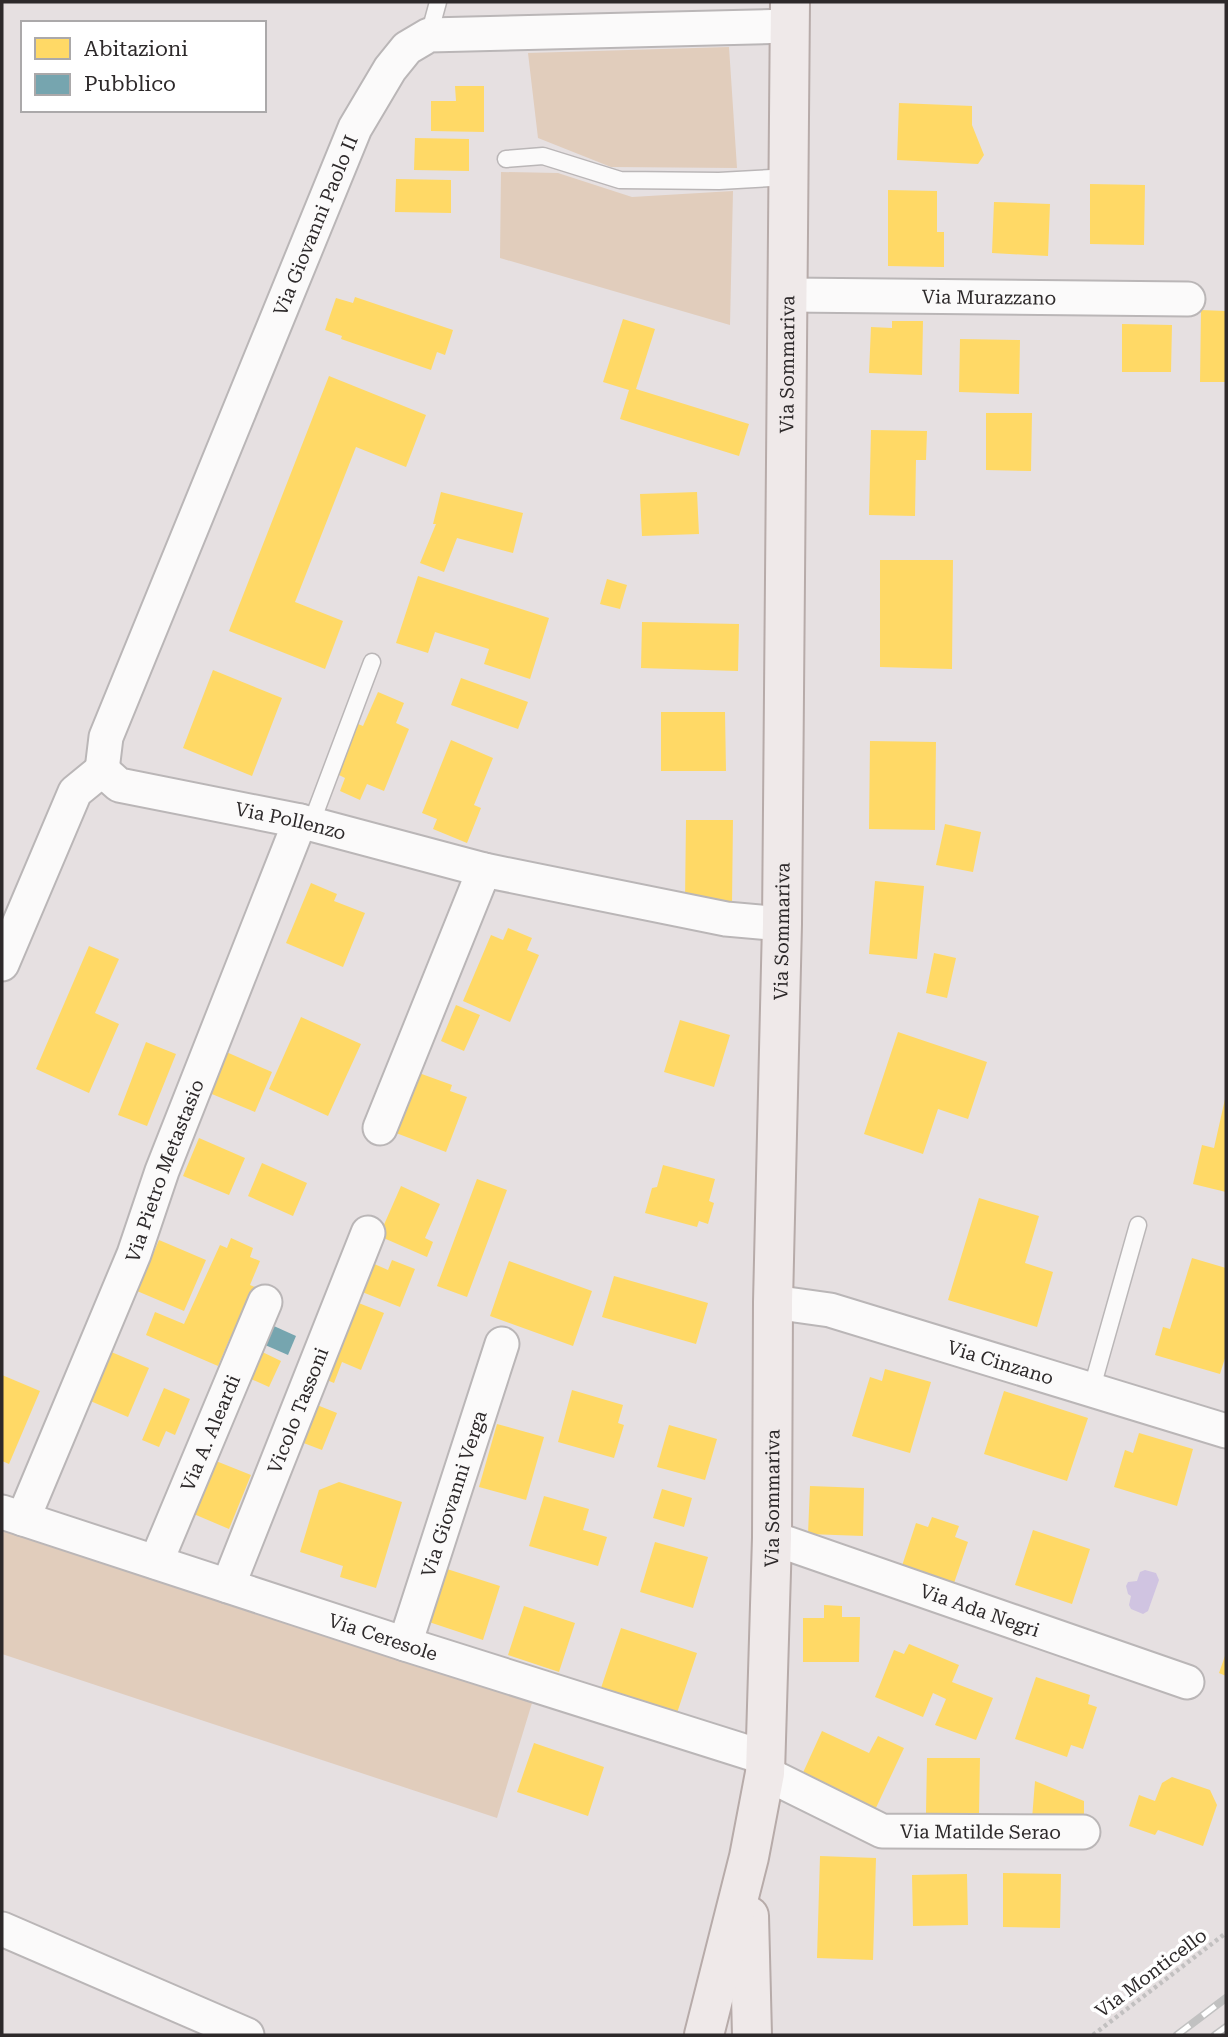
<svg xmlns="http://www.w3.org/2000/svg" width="1228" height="2037" viewBox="0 0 1228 2037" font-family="'Roboto Serif',serif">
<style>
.green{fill:#e1cdbc}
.water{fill:#d0c4e1}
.homes{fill:#ffd966}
.public{fill:#76a5af}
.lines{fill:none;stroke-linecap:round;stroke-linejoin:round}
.service-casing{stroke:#bab6b7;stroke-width:19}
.minor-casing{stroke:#bab6b7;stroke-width:37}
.primary-casing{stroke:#b7aba9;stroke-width:42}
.path{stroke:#c2c0c0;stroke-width:4.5;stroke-dasharray:3.5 3.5;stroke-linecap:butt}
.service{stroke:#fbfafa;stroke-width:16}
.minor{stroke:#fbfafa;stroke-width:33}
.primary{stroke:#efe9e9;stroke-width:38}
.rail-casing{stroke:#c1c1c1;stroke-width:8}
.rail{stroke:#fff;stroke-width:5;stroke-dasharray:16;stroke-linecap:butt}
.labels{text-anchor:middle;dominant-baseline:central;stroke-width:7;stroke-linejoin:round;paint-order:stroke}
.street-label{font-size:19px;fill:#2d292a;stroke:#fff}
</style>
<rect width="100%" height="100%" fill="#e6e0e1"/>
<path class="green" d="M 729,47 L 737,168 L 611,167 L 538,138 L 528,53 Z
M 501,172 L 558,173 L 632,197 L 733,191 L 730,325 L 500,258 Z
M 2,1524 L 532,1703 L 497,1818 L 2,1654 Z"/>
<path class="water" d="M 1145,1570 L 1156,1573 L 1159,1580 L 1148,1611 L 1143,1614 L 1131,1609 L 1129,1605 L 1131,1596 L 1128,1594 L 1126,1586 L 1128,1582 L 1137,1581 L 1140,1572 Z"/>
<path class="homes" d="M 455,86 L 484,86 L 484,132 L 431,131 L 431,101 L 456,101 Z
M 899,103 L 972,106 L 972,125 L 984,155 L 978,164 L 897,160 Z
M 415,138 L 469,139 L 469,171 L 414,170 Z
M 396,179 L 451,180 L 451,213 L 395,212 Z
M 1090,184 L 1145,185 L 1144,245 L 1090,244 Z
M 888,190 L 937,191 L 937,232 L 944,232 L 944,267 L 888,266 Z
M 994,202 L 1050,204 L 1048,256 L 992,253 Z
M 355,297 L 453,330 L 445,355 L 437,352 L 431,370 L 341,339 L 342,336 L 325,330 L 336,298 L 353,303 Z
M 1201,310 L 1226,311 L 1226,382 L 1200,382 Z
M 623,319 L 655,329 L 636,389 L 749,424 L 739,456 L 620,419 L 629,390 L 603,382 Z
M 892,321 L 923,321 L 922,375 L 869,373 L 871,327 L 892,328 Z
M 1122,324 L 1172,325 L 1171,372 L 1122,372 Z
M 960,339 L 1020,340 L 1019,394 L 959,392 Z
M 329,376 L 426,415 L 406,467 L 356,447 L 295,602 L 343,621 L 325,669 L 229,631 Z
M 986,413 L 1032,413 L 1031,471 L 986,470 Z
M 871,430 L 927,431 L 926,460 L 916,460 L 915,516 L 869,515 Z
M 441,492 L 523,513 L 513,553 L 457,538 L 444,572 L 420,563 L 436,524 L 433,524 Z
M 697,492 L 699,534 L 642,536 L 640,494 Z
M 880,560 L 953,560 L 952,669 L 880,667 Z
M 418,576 L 549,618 L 530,679 L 484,664 L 489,649 L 435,632 L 428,653 L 396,643 Z
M 607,579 L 627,585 L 620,609 L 600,604 Z
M 642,622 L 739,624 L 738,671 L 641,668 Z
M 213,670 L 282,698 L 252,776 L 183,748 Z
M 461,678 L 528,702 L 518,729 L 451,705 Z
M 378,692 L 404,703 L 396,723 L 409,729 L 384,791 L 367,784 L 360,800 L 340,791 L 345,778 L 337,774 L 358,724 L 363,726 Z
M 661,712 L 725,712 L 726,771 L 661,771 Z
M 451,740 L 493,758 L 474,805 L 481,808 L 467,843 L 433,829 L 437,819 L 422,813 Z
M 870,741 L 936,742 L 935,830 L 869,829 Z
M 686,820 L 733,820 L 732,903 L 685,902 Z
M 945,824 L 981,832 L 973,872 L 936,865 Z
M 875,881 L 924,886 L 917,959 L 869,954 Z
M 311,883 L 337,894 L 334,901 L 365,913 L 343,967 L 286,943 Z
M 508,928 L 532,938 L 527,950 L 539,955 L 510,1022 L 463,1001 L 491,935 L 503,940 Z
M 89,946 L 119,959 L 95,1013 L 119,1024 L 89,1093 L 36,1069 Z
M 934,953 L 956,958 L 947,998 L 926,993 Z
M 456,1005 L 480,1015 L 464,1051 L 441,1041 Z
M 301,1017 L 361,1044 L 328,1116 L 269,1089 Z
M 680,1020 L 730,1035 L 714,1087 L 664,1072 Z
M 898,1032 L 987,1062 L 968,1119 L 938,1109 L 923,1154 L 864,1134 Z
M 146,1042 L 176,1054 L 147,1126 L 118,1115 Z
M 224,1051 L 272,1072 L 255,1112 L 207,1092 Z
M 419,1073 L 452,1085 L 450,1091 L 467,1097 L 446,1152 L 396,1133 Z
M 1225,1099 L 1226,1099 L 1226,1192 L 1193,1184 L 1202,1145 L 1214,1148 Z
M 199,1138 L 245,1158 L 229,1195 L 183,1176 Z
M 262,1163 L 307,1183 L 293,1216 L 248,1196 Z
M 663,1165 L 715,1179 L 709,1201 L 714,1203 L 708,1224 L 699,1221 L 697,1227 L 645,1213 L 652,1188 L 657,1187 Z
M 477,1179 L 507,1190 L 467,1297 L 437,1286 Z
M 401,1186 L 440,1204 L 425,1238 L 433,1242 L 427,1257 L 379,1236 Z
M 979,1198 L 1039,1216 L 1025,1263 L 1053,1272 L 1037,1327 L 948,1300 Z
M 231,1238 L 253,1248 L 250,1257 L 260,1261 L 250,1285 L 257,1288 L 235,1339 L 230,1338 L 218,1366 L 146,1335 L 155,1312 L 184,1324 L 220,1245 L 227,1248 Z
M 159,1240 L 206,1260 L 184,1311 L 137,1291 Z
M 1192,1258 L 1226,1268 L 1226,1355 L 1220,1374 L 1155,1355 L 1163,1327 L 1170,1329 Z
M 363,1259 L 388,1270 L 392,1260 L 415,1269 L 400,1307 L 352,1288 Z
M 509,1261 L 592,1291 L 573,1346 L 490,1316 Z
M 614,1276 L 708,1303 L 696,1344 L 602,1317 Z
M 346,1298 L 384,1313 L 361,1370 L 342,1362 L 334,1383 L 315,1375 Z
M 254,1348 L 281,1361 L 269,1387 L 242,1375 Z
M 109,1351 L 149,1368 L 128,1417 L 88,1400 Z
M 885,1369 L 931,1382 L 910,1453 L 852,1436 L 870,1377 L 882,1381 Z
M 2,1375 L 40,1391 L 9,1464 L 2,1461 Z
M 164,1388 L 190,1399 L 175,1435 L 166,1431 L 159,1447 L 142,1440 Z
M 572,1390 L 623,1405 L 618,1423 L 624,1425 L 614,1458 L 558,1442 Z
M 1004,1391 L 1088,1418 L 1067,1481 L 984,1454 Z
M 307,1401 L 337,1413 L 322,1450 L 293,1439 Z
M 497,1424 L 544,1437 L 526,1500 L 479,1487 Z
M 669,1425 L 717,1439 L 705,1480 L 657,1467 Z
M 1139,1433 L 1193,1449 L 1177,1506 L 1114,1487 L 1125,1450 L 1133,1453 Z
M 211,1459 L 251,1475 L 229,1529 L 189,1512 Z
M 339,1482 L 402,1502 L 376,1588 L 340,1577 L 343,1566 L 300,1552 L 319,1490 Z
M 810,1486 L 864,1488 L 863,1536 L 808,1534 Z
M 662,1489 L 692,1498 L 684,1527 L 653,1518 Z
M 544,1496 L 589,1509 L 583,1530 L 607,1537 L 598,1566 L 529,1546 Z
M 932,1517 L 959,1526 L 955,1537 L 968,1542 L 952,1589 L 900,1572 L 916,1523 L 928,1527 Z
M 1033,1530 L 1090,1549 L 1072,1604 L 1015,1585 Z
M 655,1542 L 708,1557 L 693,1608 L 640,1592 Z
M 447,1569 L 500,1586 L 483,1640 L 429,1622 Z
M 824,1605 L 842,1606 L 842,1617 L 860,1617 L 859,1662 L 803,1662 L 803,1618 L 824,1618 Z
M 524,1606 L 575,1623 L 559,1672 L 508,1655 Z
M 621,1628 L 697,1653 L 676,1716 L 600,1691 Z
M 909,1644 L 959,1665 L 952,1682 L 993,1698 L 976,1740 L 935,1725 L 946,1699 L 933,1693 L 923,1717 L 875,1697 L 894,1650 L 904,1654 Z
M 1226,1653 L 1226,1676 L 1219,1673 Z
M 1036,1677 L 1090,1695 L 1088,1704 L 1097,1707 L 1083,1749 L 1071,1745 L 1067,1757 L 1015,1739 Z
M 822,1731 L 869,1753 L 878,1736 L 904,1748 L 874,1812 L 801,1777 Z
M 534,1743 L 604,1767 L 588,1816 L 517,1792 Z
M 927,1758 L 980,1758 L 979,1813 L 926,1813 Z
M 1172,1777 L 1210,1790 L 1217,1805 L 1203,1846 L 1158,1830 L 1155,1835 L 1129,1826 L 1139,1795 L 1155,1801 L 1162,1783 Z
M 1035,1781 L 1084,1801 L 1084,1820 L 1032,1819 Z
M 820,1856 L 876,1858 L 873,1960 L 817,1958 Z
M 1003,1873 L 1061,1874 L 1060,1928 L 1003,1927 Z
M 967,1874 L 968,1925 L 913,1926 L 912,1875 Z"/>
<path class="public" d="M 265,1322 L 296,1336 L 288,1355 L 256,1341 Z"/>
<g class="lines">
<defs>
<path id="service" d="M 429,35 L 438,2
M 506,159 L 543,156 L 620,180 L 719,181 L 789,177
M 311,824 L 372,662
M 1091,1391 L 1138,1225"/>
<g id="minor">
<path id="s1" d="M 789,295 L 1188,299"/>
<path id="s2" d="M 102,770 L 106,737 L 355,128 L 390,69 L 407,48 L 429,35 L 790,26"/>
<path id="s3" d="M 102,770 L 119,785 L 300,821 L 484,870 L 726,919 L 782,924"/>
<path d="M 2,964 L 75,792 L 102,770"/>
<path d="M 380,1128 L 484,870"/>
<path id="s4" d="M 773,1302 L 830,1310 L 1226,1431"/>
<path id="s5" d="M 2,1512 L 405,1644 L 766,1758"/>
<path id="s6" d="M 23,1519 L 134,1254 L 162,1171 L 300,821"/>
<path id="s7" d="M 772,1538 L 1187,1682"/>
<path id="s8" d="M 156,1562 L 265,1302"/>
<path id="s9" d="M 228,1586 L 368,1233"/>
<path id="s10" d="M 405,1644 L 502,1344"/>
<path id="s11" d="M 765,1773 L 882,1831 L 1083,1832"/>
<path d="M 2,1929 L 247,2035"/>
</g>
<g id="primary">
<path d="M 749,1916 L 752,2035"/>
<path id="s12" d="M 704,2035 L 749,1857 L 765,1773 L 772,1538 L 773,1302 L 782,924 L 790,2"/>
</g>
</defs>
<use href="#service" class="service-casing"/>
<use href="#minor" class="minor-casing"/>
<use href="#primary" class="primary-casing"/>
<path class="path" d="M 1093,2035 L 1226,1933"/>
<use href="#service" class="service"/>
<use href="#minor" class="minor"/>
<use href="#primary" class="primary"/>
<defs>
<path id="rail" d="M 1177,2035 L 1226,1998
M 1215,2035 L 1226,2027"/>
</defs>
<use href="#rail" class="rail-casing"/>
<use href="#rail" class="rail"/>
</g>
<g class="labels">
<g class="street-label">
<text stroke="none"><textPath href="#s2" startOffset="586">Via Giovanni Paolo II</textPath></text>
<text stroke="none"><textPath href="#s1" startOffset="200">Via Murazzano</textPath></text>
<text stroke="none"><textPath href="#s12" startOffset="1678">Via Sommariva</textPath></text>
<text stroke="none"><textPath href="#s3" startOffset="198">Via Pollenzo</textPath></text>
<text stroke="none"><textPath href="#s12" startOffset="1111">Via Sommariva</textPath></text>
<text stroke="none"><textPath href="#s6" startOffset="376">Via Pietro Metastasio</textPath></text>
<text stroke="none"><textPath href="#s4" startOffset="236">Via Cinzano</textPath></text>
<text stroke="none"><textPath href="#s9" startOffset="189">Vicolo Tassoni</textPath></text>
<text stroke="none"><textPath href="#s8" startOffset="140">Via A. Aleardi</textPath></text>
<text stroke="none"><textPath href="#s10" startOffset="158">Via Giovanni Verga</textPath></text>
<text stroke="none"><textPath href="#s12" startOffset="544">Via Sommariva</textPath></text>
<text stroke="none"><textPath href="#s7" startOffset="220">Via Ada Negri</textPath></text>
<text stroke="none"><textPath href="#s5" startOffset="401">Via Ceresole</textPath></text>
<text stroke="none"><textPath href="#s11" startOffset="229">Via Matilde Serao</textPath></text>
<text transform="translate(1151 1973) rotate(-37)">Via Monticello</text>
</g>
</g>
<rect width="1228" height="2037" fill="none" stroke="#2d292a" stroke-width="7"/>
<rect x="21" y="21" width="245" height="91" fill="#ffffff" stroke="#aba9aa" stroke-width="2"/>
<rect x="35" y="38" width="35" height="21" fill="#ffd966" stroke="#aba9aa" stroke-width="2"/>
<text x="84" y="56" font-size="21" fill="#2d292a">Abitazioni</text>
<rect x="35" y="74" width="35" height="21" fill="#76a5af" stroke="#aba9aa" stroke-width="2"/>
<text x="84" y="91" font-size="21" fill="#2d292a">Pubblico</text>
</svg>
